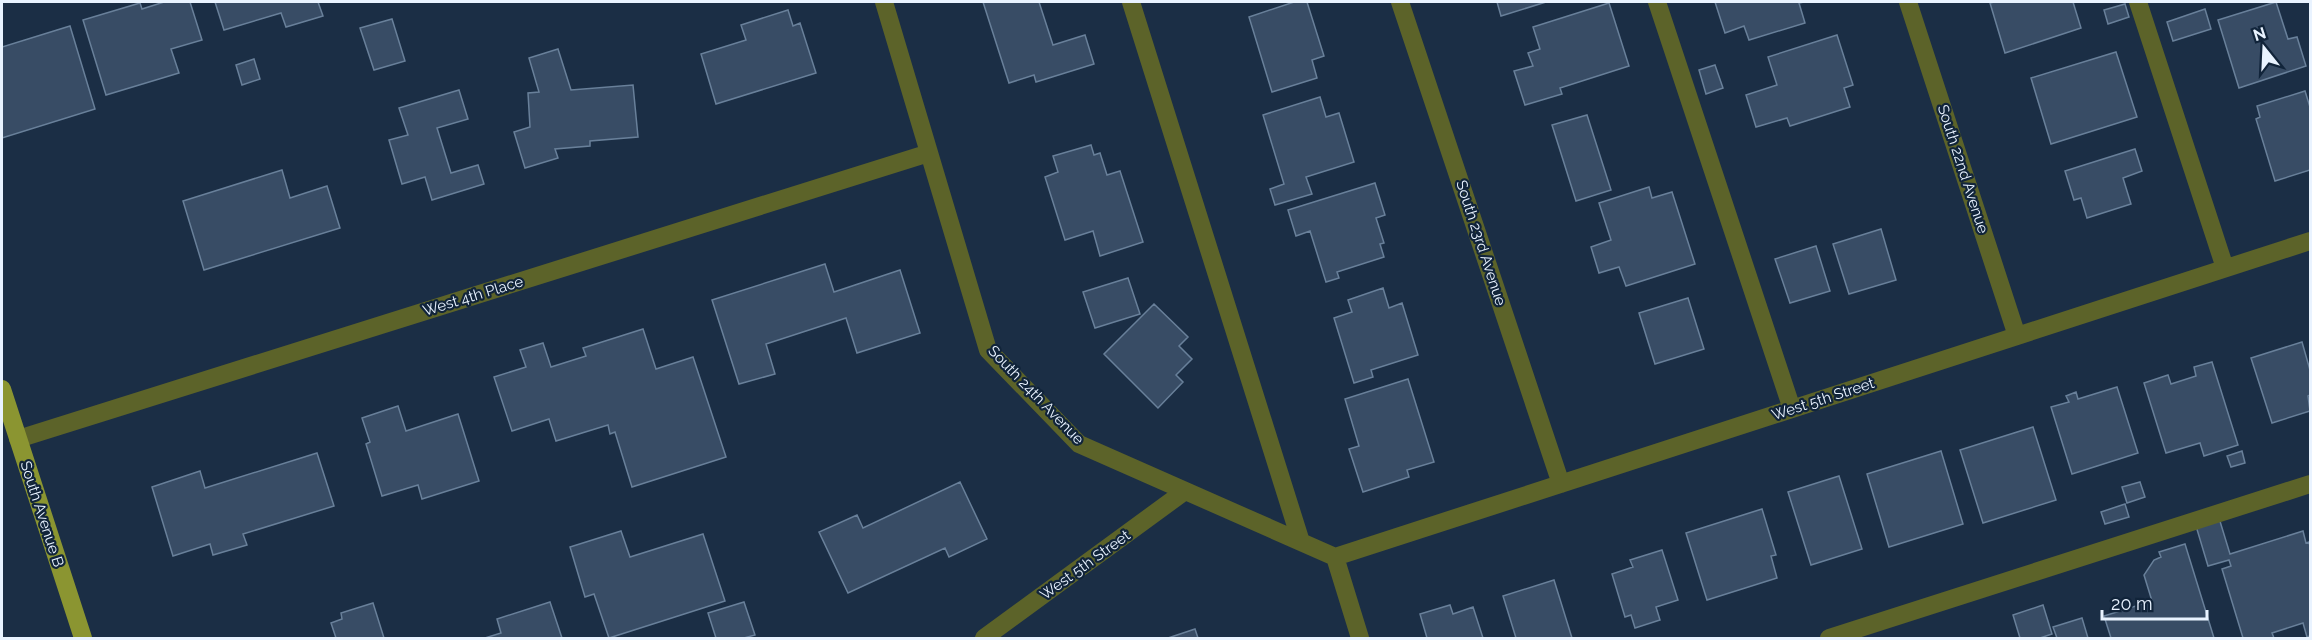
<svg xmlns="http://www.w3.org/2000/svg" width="2312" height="640" viewBox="0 0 2312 640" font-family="Raleway,sans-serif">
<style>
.building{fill:#384c65;stroke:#69809a;stroke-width:1.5}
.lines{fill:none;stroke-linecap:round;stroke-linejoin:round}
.minor{stroke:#5c6329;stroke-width:18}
.major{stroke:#8b9531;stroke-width:18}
.labels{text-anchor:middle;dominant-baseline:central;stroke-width:4.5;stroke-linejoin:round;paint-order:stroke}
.street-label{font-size:15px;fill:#e9f3ff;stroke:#11243a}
</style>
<rect width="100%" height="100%" fill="#1b2e45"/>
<path class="building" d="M 164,2 L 190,2 L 202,40 L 171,49 L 179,73 L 106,95 L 83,20 L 140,3 L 142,9 Z
M 215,2 L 318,2 L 323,16 L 286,27 L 281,13 L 224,30 Z
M 983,2 L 1039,2 L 1053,45 L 1085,35 L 1094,64 L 1036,82 L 1034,75 L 1009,83 Z
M 1294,2 L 1307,2 L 1324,56 L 1312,60 L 1317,78 L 1272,92 L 1249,17 Z
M 1497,2 L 1546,2 L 1501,16 Z
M 1715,2 L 1804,2 L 1799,3 L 1805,23 L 1749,40 L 1744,26 L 1725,33 Z
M 1994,2 L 2073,2 L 2081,28 L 2005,53 L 1990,3 Z
M 2276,2 L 2288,39 L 2297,37 L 2306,66 L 2239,88 L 2218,20 Z
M 1609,3 L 1629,66 L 1560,88 L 1562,94 L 1525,105 L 1514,71 L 1533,66 L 1528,53 L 1540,49 L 1533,27 Z
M 2125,4 L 2129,17 L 2108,24 L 2104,10 Z
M 2205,9 L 2211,29 L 2173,41 L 2167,22 Z
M 788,10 L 793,26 L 800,23 L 816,73 L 716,104 L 701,54 L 746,40 L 741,25 Z
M 392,19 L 405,61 L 374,70 L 360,28 Z
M 70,26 L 95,109 L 2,138 L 2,47 Z
M 1837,35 L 1853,85 L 1844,88 L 1850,107 L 1790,126 L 1787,118 L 1756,127 L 1746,95 L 1777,85 L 1768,57 Z
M 558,49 L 571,90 L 633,85 L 638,137 L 590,141 L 590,146 L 555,149 L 558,158 L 525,168 L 514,132 L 530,127 L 528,93 L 539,92 L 529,58 Z
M 2116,52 L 2137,117 L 2051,144 L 2031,78 Z
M 254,59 L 260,79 L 242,85 L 236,65 Z
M 1715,65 L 1723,88 L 1706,94 L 1699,70 Z
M 459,90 L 468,119 L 437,128 L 451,173 L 478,165 L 484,184 L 432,200 L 425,177 L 402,184 L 389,140 L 408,135 L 399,108 Z
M 2305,91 L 2310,107 L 2310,170 L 2275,181 L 2256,119 L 2260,117 L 2257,106 Z
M 1320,97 L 1326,117 L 1339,113 L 1354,162 L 1306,177 L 1312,194 L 1275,205 L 1270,189 L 1284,184 L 1263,115 Z
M 1587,115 L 1611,190 L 1576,201 L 1552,125 Z
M 1091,145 L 1094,155 L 1100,153 L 1107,175 L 1120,171 L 1143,242 L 1100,256 L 1093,231 L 1065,240 L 1045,177 L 1058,172 L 1053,156 Z
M 2135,149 L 2142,171 L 2123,178 L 2131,204 L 2087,218 L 2081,198 L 2074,200 L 2065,171 Z
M 282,170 L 290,198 L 327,186 L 340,228 L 204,270 L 183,201 Z
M 1375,183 L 1385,215 L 1376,218 L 1384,243 L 1380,244 L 1384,257 L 1337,272 L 1339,278 L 1326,282 L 1310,231 L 1296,236 L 1288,210 Z
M 1649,187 L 1652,198 L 1672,192 L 1695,264 L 1626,286 L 1619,267 L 1599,273 L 1591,247 L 1611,240 L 1599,203 Z
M 1881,229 L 1896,280 L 1849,294 L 1833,244 Z
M 1816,246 L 1830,291 L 1790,303 L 1775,259 Z
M 825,264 L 834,292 L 900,270 L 920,333 L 857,353 L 846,318 L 766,344 L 775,374 L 739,384 L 712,300 Z
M 1128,278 L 1140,314 L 1095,328 L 1083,292 Z
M 1383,288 L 1389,308 L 1402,303 L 1418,355 L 1371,370 L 1373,377 L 1354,383 L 1334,318 L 1352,312 L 1348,300 Z
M 1688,298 L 1704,349 L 1655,364 L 1639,313 Z
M 1154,304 L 1188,337 L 1179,346 L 1192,359 L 1176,375 L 1183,382 L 1158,408 L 1104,354 Z
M 643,329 L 656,369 L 693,357 L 726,457 L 632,487 L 615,432 L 610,434 L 608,425 L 556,441 L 549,419 L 512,431 L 494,377 L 526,367 L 520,350 L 543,343 L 551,367 L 586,356 L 583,348 Z
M 2302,342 L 2310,370 L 2310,395 L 2308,396 L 2310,411 L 2272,423 L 2251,358 Z
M 2212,362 L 2238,445 L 2204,456 L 2200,443 L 2166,453 L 2144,383 L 2168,375 L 2171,384 L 2196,376 L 2194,367 Z
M 1408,379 L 1434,462 L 1407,470 L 1409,477 L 1363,492 L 1349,449 L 1359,446 L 1345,399 Z
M 2117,387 L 2138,453 L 2072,474 L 2051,407 L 2069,402 L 2066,396 L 2076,392 L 2078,399 Z
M 398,406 L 406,431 L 458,414 L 479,481 L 422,499 L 418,485 L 382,496 L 366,444 L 370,442 L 362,418 Z
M 2033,427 L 2056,500 L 1983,523 L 1960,450 Z
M 1941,451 L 1963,524 L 1889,547 L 1867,474 Z
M 2242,451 L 2245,463 L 2231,467 L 2227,456 Z
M 317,453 L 334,506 L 243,534 L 247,545 L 213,555 L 210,544 L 173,556 L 152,487 L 200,471 L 205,488 Z
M 1839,476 L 1862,549 L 1811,565 L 1788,492 Z
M 960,482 L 987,539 L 949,557 L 945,548 L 848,593 L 819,532 L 857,515 L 863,528 Z
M 2140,482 L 2145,497 L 2127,503 L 2122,487 Z
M 2125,504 L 2129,517 L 2105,524 L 2101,512 Z
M 1762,509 L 1776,555 L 1771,556 L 1777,578 L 1707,600 L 1686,533 Z
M 2219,518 L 2230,554 L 2303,531 L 2306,543 L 2309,542 L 2310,546 L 2310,636 L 2307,637 L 2303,623 L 2272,633 L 2274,638 L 2243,638 L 2222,569 L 2231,566 L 2229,560 L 2208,566 L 2196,526 Z
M 621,531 L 630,557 L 703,534 L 725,601 L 609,638 L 594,594 L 585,597 L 570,547 Z
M 2185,544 L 2214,638 L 2111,638 L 2104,616 L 2152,601 L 2144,575 L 2154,560 L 2161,557 L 2159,552 Z
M 1662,550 L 1678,600 L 1656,607 L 1660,620 L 1635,628 L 1631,615 L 1625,617 L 1612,574 L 1633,567 L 1630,560 Z
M 1554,580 L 1572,638 L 1516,638 L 1503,596 Z
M 550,602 L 562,638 L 485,638 L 501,633 L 497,619 Z
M 744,602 L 755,635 L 744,638 L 716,638 L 708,613 Z
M 373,603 L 384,638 L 336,638 L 331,623 L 342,619 L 341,613 Z
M 1450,605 L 1453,614 L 1473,607 L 1483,638 L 1427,638 L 1420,614 Z
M 2043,605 L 2052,634 L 2040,638 L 2020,638 L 2013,615 Z
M 2082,618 L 2088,638 L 2057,638 L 2053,627 Z
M 1195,629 L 1198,638 L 1168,638 Z"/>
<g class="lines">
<path class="minor" d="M 884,2 L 988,350 L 1079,444 L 1335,557 L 1360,638
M 1131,2 L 1301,542
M 1400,2 L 1561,484
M 1657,2 L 1792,409
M 1908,2 L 2017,336
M 2138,2 L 2225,268
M 18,439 L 929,153
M 1335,557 L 2310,241
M 984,638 L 1185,491
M 1829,638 L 2310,484"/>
<path class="major" d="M 2,389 L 83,638"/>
</g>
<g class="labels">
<g class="street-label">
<text transform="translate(1963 169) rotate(72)">South 22nd Avenue</text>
<text transform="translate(1481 243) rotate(72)">South 23rd Avenue</text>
<text transform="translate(473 296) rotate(-17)">West 4th Place</text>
<text transform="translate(1036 395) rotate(46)">South 24th Avenue</text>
<text transform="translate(1823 399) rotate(-18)">West 5th Street</text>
<text transform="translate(42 514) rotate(72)">South Avenue B</text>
<text transform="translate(1085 565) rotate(-36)">West 5th Street</text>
</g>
</g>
<rect width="2312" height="640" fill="none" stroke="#e9f3ff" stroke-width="6"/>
<g transform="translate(2264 48) rotate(342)" stroke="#11243a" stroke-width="4.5" paint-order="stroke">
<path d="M0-4.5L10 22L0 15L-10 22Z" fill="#e9f3ff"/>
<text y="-9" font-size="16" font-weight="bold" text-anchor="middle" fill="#e9f3ff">N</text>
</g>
<path d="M2102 610v9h105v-9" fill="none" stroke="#e9f3ff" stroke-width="3"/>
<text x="2111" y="610" font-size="18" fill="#e9f3ff" stroke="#11243a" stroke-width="4.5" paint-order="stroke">20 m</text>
</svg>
